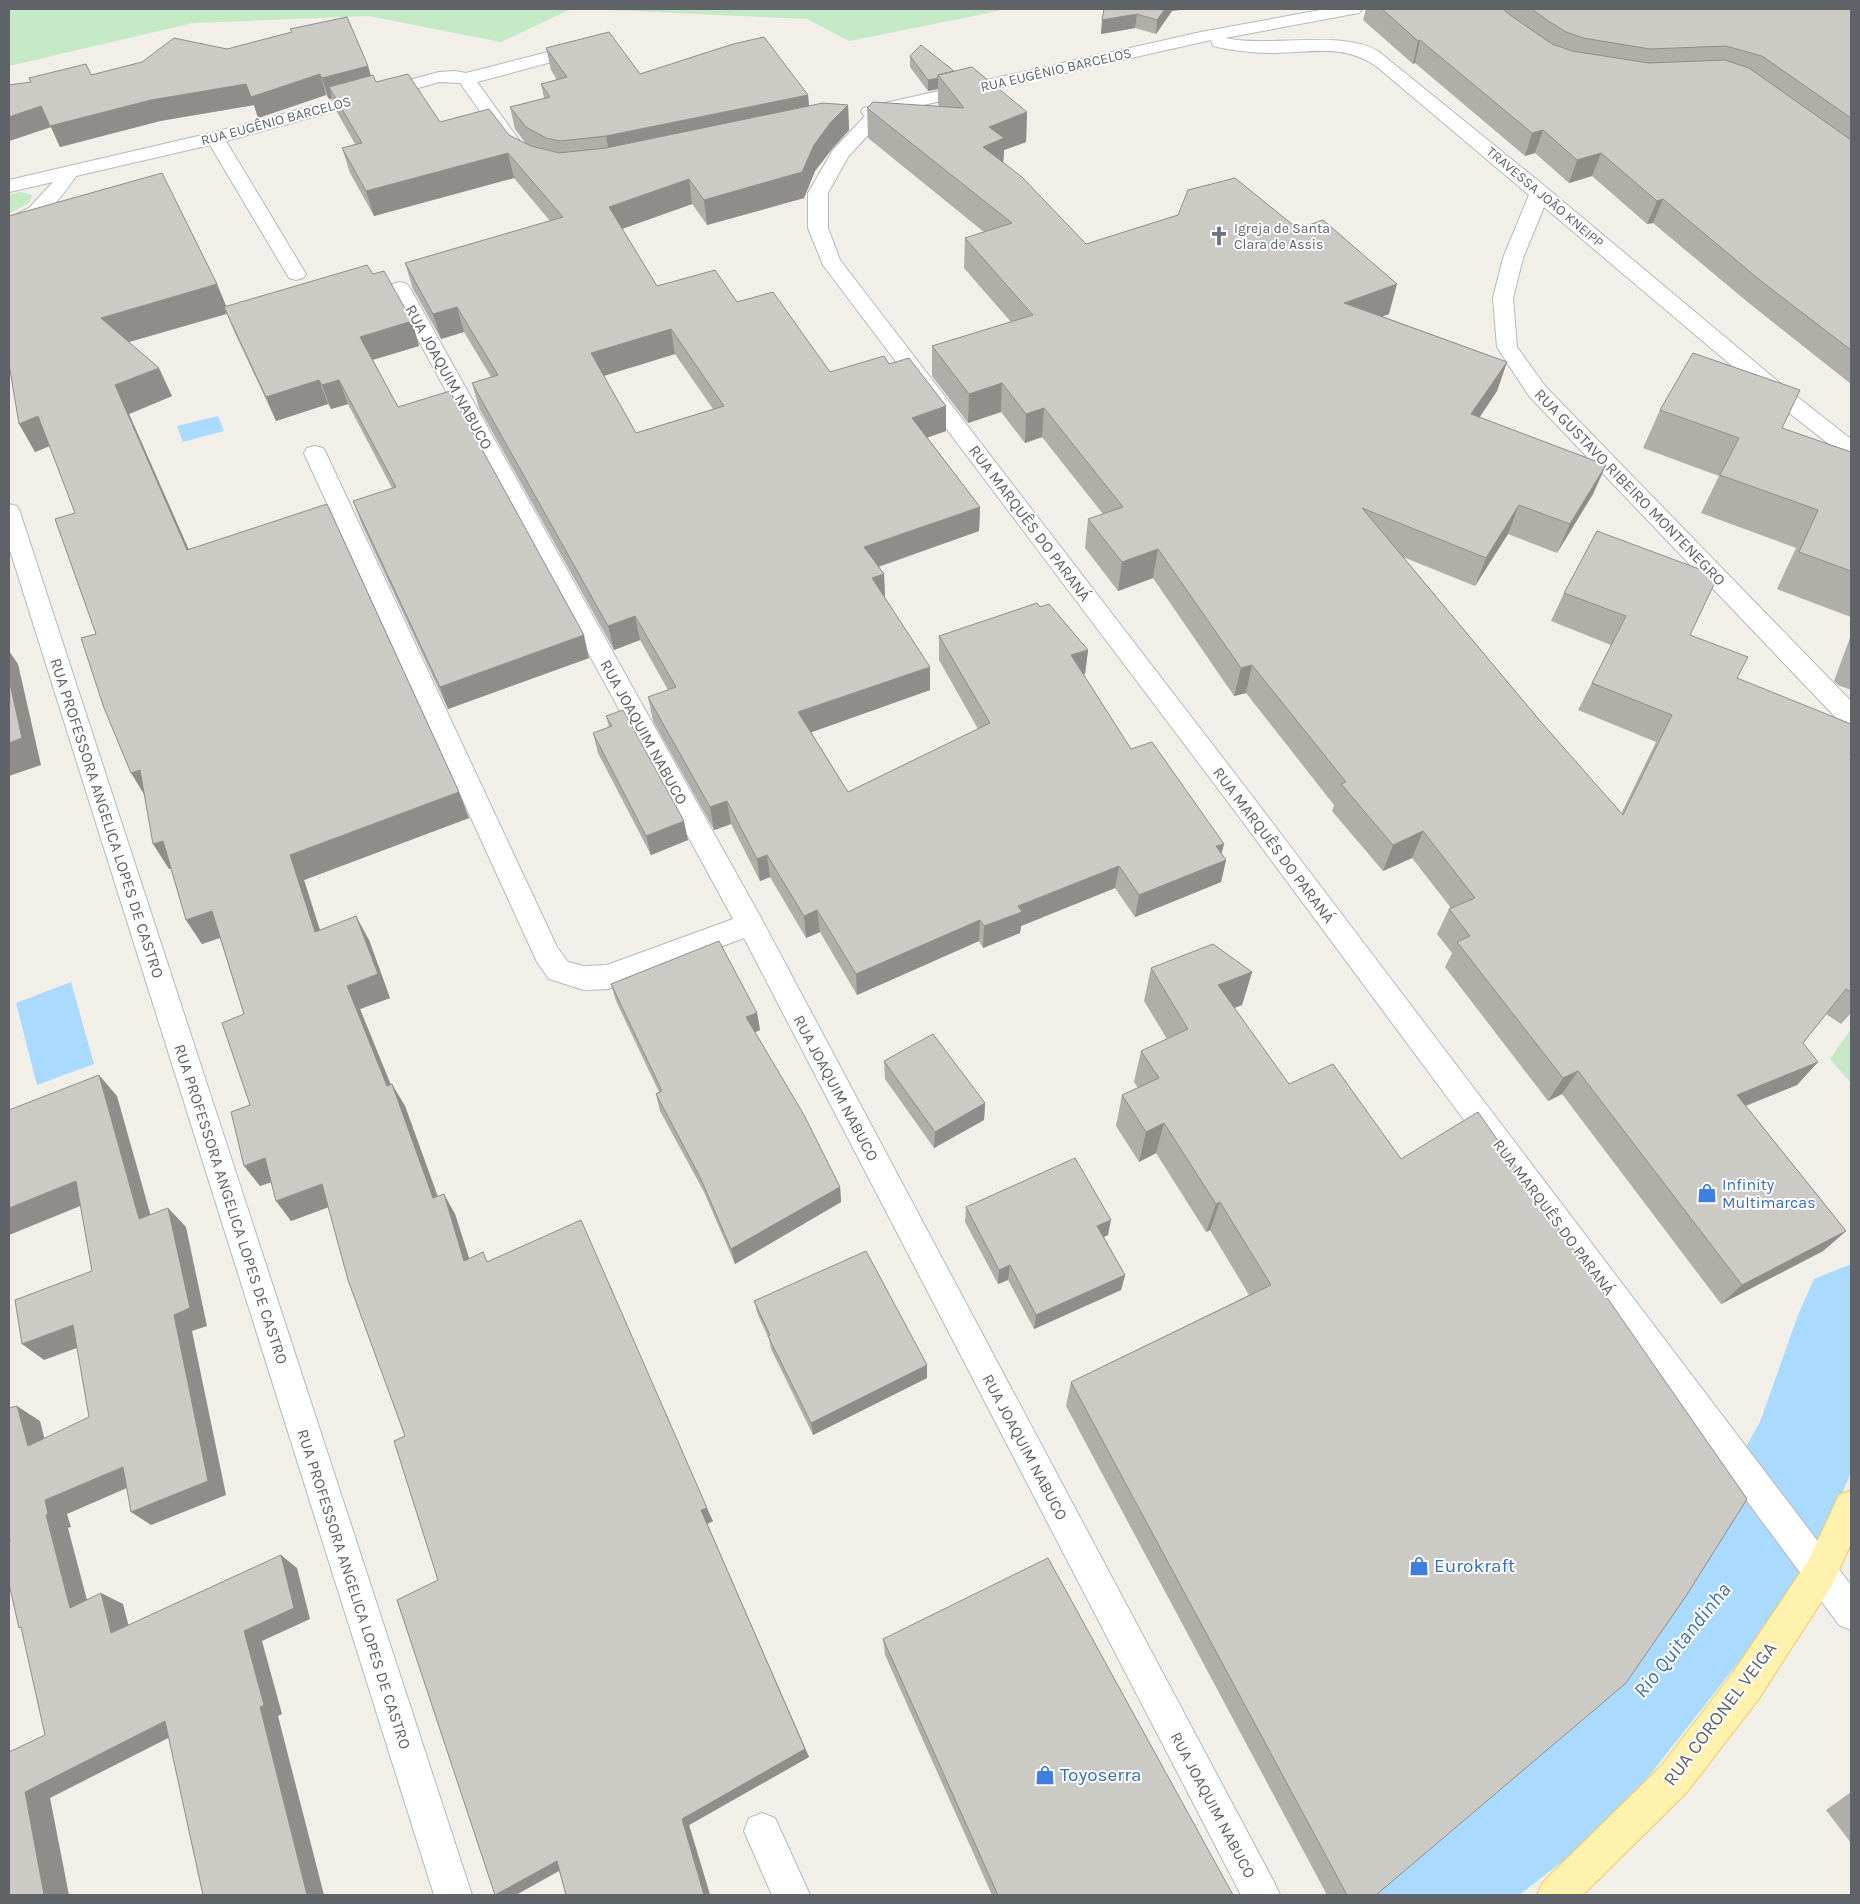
<svg xmlns="http://www.w3.org/2000/svg" width="1860" height="1904" viewBox="0 0 1860 1904" font-family="Karla,sans-serif">
<style>
.green{fill:#c5e8c5}
.water{fill:#aadaff}
.lines{fill:none;stroke-linecap:round;stroke-linejoin:round}
.river{fill:#aadaff;fill-rule:evenodd}
.minor-casing{stroke:#b5b8bc;stroke-width:2}
.major-casing{stroke:#f2c960;stroke-width:2}
.minor{fill:#fff;fill-rule:evenodd}
.major{fill:#fff2af;fill-rule:evenodd}
.wall{fill:#afaea9;fill-rule:evenodd}
.shaded-wall{fill:#8f8d8a}
.building{fill:#cccac5;stroke:#8f8d8a;fill-rule:evenodd}
.labels{text-anchor:middle;dominant-baseline:central;stroke-width:4;stroke-linejoin:round;paint-order:stroke}
.far-street-label{font-size:14px;fill:#5f6368;stroke:#fff}
.far-worship-label{font-size:14px;fill:#5b616d;stroke:#fff;text-anchor:start}
.street-label{font-size:16px;fill:#5f6368;stroke:#fff}
.shop-label{font-size:16px;fill:#366cbe;stroke:#fff;text-anchor:start}
.near-shop-label{font-size:19px;fill:#366cbe;stroke:#fff;text-anchor:start}
.near-street-label{font-size:19px;fill:#5f6368;stroke:#fff}
.near-water-label{font-size:21px;font-style:italic;fill:#4174aa;stroke:#fff}
</style>
<rect width="100%" height="100%" fill="#f1efe8"/>
<path class="green" d="M 9,9 L 571,9 L 501,42 L 369,16 L 193,23 L 9,66 Z
M 587,9 L 999,9 L 998,11 L 849,41 L 807,19 Z
M 21,192 L 32,195 L 30,202 L 9,214 L 9,195 Z
M 1851,1029 L 1851,1083 L 1830,1059 Z"/>
<path class="water" d="M 218,416 L 224,431 L 183,442 L 177,426 Z
M 71,982 L 94,1064 L 37,1085 L 16,1003 Z"/>
<g class="lines">
<path class="river" d="M 1851,1264 L 1851,1472 L 1844,1489 L 1787,1601 L 1611,1824 L 1519,1895 L 1354,1895 L 1372,1850 L 1525,1738 L 1705,1519 L 1760,1422 L 1798,1315 L 1814,1279 Z"/>
<defs>
<path id="minor" d="M 1326,9 L 1362,9 L 1359,13 L 1353,14 L 1225,38 C 1271,48 1340,29 1378,51 L 1547,188 L 1786,388 L 1851,439 L 1851,457 L 1843,455 L 1770,398 L 1544,207 L 1523,258 L 1513,298 L 1517,347 L 1545,386 L 1851,701 L 1851,726 L 1842,724 L 1529,396 L 1497,347 L 1493,298 L 1503,258 L 1529,195 L 1376,66 C 1341,43 1313,53 1274,53 C 1253,53 1233,51 1213,46 L 1211,40 L 888,113 L 848,157 L 828,193 L 828,228 L 840,260 L 1246,788 L 1851,1585 L 1851,1630 L 1839,1625 L 1228,802 L 823,265 L 808,228 L 808,193 L 833,150 L 865,116 L 861,112 L 863,108 L 1201,32 Z
M 583,43 L 589,44 L 592,48 L 589,52 L 477,82 L 519,140 L 517,144 L 510,146 L 503,144 L 460,83 L 440,82 L 226,141 L 306,274 L 303,278 L 296,280 L 289,278 L 210,145 L 76,176 C 59,201 40,225 9,232 L 9,218 L 29,208 L 53,182 L 9,192 L 9,180 L 211,133 L 439,72 L 455,71 L 466,73 Z
M 400,282 L 407,284 L 410,288 L 760,916 L 1274,1882 L 1280,1895 L 1241,1895 L 744,938 L 608,989 L 584,990 L 549,979 L 537,962 L 304,453 L 307,448 L 315,446 L 323,448 L 326,453 L 557,947 L 568,962 L 584,966 L 607,965 L 733,919 L 390,288 L 393,284 Z
M 9,504 L 17,506 L 20,512 L 472,1895 L 434,1895 L 9,547 Z
M 762,1813 L 775,1818 L 810,1895 L 772,1895 L 744,1831 L 749,1818 Z"/>
<path id="major" d="M 1851,1490 L 1851,1544 L 1832,1585 L 1758,1700 L 1687,1792 L 1583,1895 L 1537,1895 L 1543,1882 L 1661,1766 L 1732,1674 L 1808,1561 L 1839,1495 Z"/>
</defs>
<use href="#minor" class="minor-casing"/>
<use href="#major" class="major-casing"/>
<use href="#minor" class="minor"/>
<use href="#major" class="major"/>
</g>
<path class="wall" d="M 1104,9 L 1172,11 L 1156,34 L 1135,28 L 1101,34 Z
M 1366,9 L 1851,9 L 1851,384 L 1750,304 L 1653,223 L 1647,224 L 1592,176 L 1569,183 L 1535,153 L 1525,156 L 1415,63 L 1413,64 L 1363,20 Z
M 546,48 L 640,74 L 808,95 L 809,106 L 848,105 L 849,130 L 832,149 L 815,171 L 804,198 L 707,225 L 692,204 L 622,229 L 657,286 L 737,302 L 830,372 L 889,364 L 946,406 L 946,431 L 927,437 L 980,507 L 979,531 L 879,567 L 884,574 L 885,597 L 930,690 L 811,732 L 848,792 L 978,729 L 939,660 L 939,636 L 1040,607 L 1088,650 L 1085,674 L 1083,674 L 1131,749 L 1224,844 L 1221,853 L 1226,860 L 1221,882 L 1135,917 L 1115,888 L 1021,926 L 1020,933 L 983,948 L 979,941 L 857,995 L 820,932 L 806,938 L 770,877 L 760,881 L 731,824 L 714,830 L 653,721 L 648,697 L 668,690 L 640,640 L 614,650 L 479,408 L 472,383 L 491,377 L 464,332 L 441,339 L 413,289 L 405,263 L 550,221 L 514,178 L 374,216 L 350,173 L 342,148 L 355,144 L 337,112 L 332,99 L 329,99 L 326,95 L 258,118 L 254,105 L 160,121 L 60,147 L 51,127 L 9,141 L 9,85 L 91,75 L 227,49 L 368,66 L 371,76 L 376,82 L 440,122 L 509,135 L 526,144 L 515,129 L 510,107 L 544,98 L 541,84 L 557,80 L 551,70 ZM 675,354 L 713,409 L 636,433 L 604,376 Z
M 910,56 L 954,71 L 1027,112 L 1026,142 L 1004,150 L 1003,163 L 1086,244 L 1389,314 L 1382,316 L 1507,362 L 1497,391 L 1479,417 L 1606,465 L 1593,494 L 1557,553 L 1508,534 L 1475,586 L 1403,557 L 1541,722 L 1621,814 L 1656,742 L 1578,710 L 1611,645 L 1551,621 L 1564,593 L 1690,635 L 1737,678 L 1851,761 L 1851,1013 L 1841,1024 L 1826,1014 L 1803,1043 L 1818,1062 L 1797,1085 L 1746,1106 L 1846,1231 L 1823,1251 L 1721,1304 L 1562,1094 L 1548,1101 L 1445,967 L 1452,953 L 1437,934 L 1449,909 L 1451,908 L 1412,858 L 1383,871 L 1332,811 L 1334,805 L 1246,693 L 1234,696 L 1153,578 L 1118,591 L 1085,548 L 1088,519 L 1103,514 L 1042,437 L 1025,443 L 1001,412 L 968,423 L 932,376 L 932,346 L 1011,322 L 964,268 L 965,238 L 984,232 L 868,138 L 867,108 L 939,106 L 938,104 L 938,89 L 928,91 L 910,67 Z
M 373,274 L 412,321 L 419,346 L 373,360 L 398,407 L 589,658 L 448,709 L 362,525 L 353,501 L 392,488 L 348,404 L 331,409 L 328,404 L 276,421 L 234,331 L 227,314 L 129,342 L 172,396 L 129,414 L 188,549 L 459,792 L 469,818 L 304,880 L 320,930 L 369,940 L 390,998 L 360,1009 L 390,1084 L 405,1106 L 438,1196 L 455,1214 L 469,1258 L 489,1261 L 713,1521 L 707,1524 L 809,1757 L 689,1825 L 710,1895 L 566,1895 L 559,1871 L 438,1580 L 405,1436 L 328,1207 L 291,1221 L 271,1182 L 260,1186 L 250,1105 L 244,1014 L 220,938 L 202,944 L 186,920 L 171,869 L 169,869 L 144,794 L 96,634 L 75,513 L 50,446 L 35,452 L 9,364 L 217,284 L 226,306 Z
M 1660,410 L 1782,428 L 1851,452 L 1851,617 L 1777,589 L 1796,548 L 1701,513 L 1719,476 L 1643,448 Z
M 1851,635 L 1851,690 L 1838,685 L 1834,681 Z
M 606,716 L 688,840 L 651,855 L 598,753 L 593,733 L 609,727 Z
M 1151,968 L 1252,972 L 1242,1005 L 1234,1008 L 1376,1895 L 1327,1895 L 1066,1406 L 1071,1382 L 1249,1295 L 1210,1230 L 1206,1232 L 1156,1153 L 1139,1162 L 1116,1126 L 1122,1095 L 1138,1088 L 1134,1082 L 1141,1051 L 1167,1039 L 1144,1001 Z
M 611,984 L 757,1013 L 760,1030 L 755,1032 L 840,1187 L 841,1202 L 735,1264 L 704,1192 L 660,1111 L 656,1094 L 659,1092 L 616,1001 Z
M 884,1061 L 985,1103 L 984,1120 L 934,1148 L 885,1079 Z
M 966,1207 L 1108,1235 L 1104,1237 L 1125,1275 L 1121,1290 L 1034,1329 L 1008,1280 L 998,1284 L 965,1222 Z
M 754,1301 L 927,1365 L 927,1378 L 813,1435 L 771,1349 L 769,1339 L 758,1315 Z
M 883,1639 L 1233,1895 L 992,1895 L 885,1655 Z
M 1851,1792 L 1851,1843 L 1826,1810 Z"/>
<path class="shaded-wall" d="M 1165,9 L 1190,9 L 1172,11 L 1156,34 L 1157,20 Z
M 1137,14 L 1135,28 L 1101,34 L 1102,20 Z
M 1420,40 L 1415,63 L 1413,64 L 1418,41 Z
M 368,66 L 374,87 L 329,87 L 332,99 L 329,99 L 322,78 Z
M 320,74 L 326,95 L 258,118 L 254,105 L 160,121 L 60,147 L 51,127 L 9,141 L 9,117 L 41,106 L 151,100 L 246,84 Z
M 938,78 L 938,89 L 928,91 L 928,80 Z
M 808,95 L 810,117 L 610,158 L 606,136 Z
M 848,105 L 849,130 L 832,149 L 815,171 L 804,198 L 707,225 L 704,200 L 814,145 L 830,123 Z
M 1027,112 L 1026,142 L 1004,150 L 1003,168 L 983,147 L 989,127 Z
M 1543,130 L 1535,153 L 1525,156 L 1532,133 Z
M 508,153 L 514,178 L 374,216 L 366,191 Z
M 1601,153 L 1592,176 L 1569,183 L 1577,160 Z
M 689,179 L 692,204 L 613,232 L 609,207 Z
M 1663,199 L 1653,223 L 1647,224 L 1657,201 Z
M 217,284 L 229,313 L 115,346 L 101,318 Z
M 1397,284 L 1389,314 L 1337,332 L 1344,303 Z
M 457,307 L 464,332 L 441,339 L 433,314 Z
M 412,321 L 419,346 L 368,361 L 360,337 Z
M 671,329 L 675,354 L 596,378 L 591,353 Z
M 1507,362 L 1497,391 L 1462,444 L 1471,414 Z
M 159,368 L 172,396 L 129,414 L 201,577 L 187,550 L 115,385 Z
M 319,380 L 328,404 L 276,421 L 266,397 Z
M 339,380 L 348,404 L 331,409 L 322,385 Z
M 1002,383 L 1001,412 L 968,423 L 969,394 Z
M 946,406 L 946,431 L 912,443 L 912,418 Z
M 1044,408 L 1042,437 L 1025,443 L 1026,414 Z
M 38,416 L 54,444 L 35,452 L 19,424 Z
M 1606,465 L 1593,494 L 1557,553 L 1570,524 Z
M 1519,505 L 1508,534 L 1475,586 L 1486,558 Z
M 980,507 L 979,531 L 865,571 L 864,547 Z
M 1158,549 L 1153,578 L 1118,591 L 1122,562 Z
M 884,574 L 885,598 L 872,578 Z
M 635,616 L 640,640 L 614,650 L 608,626 Z
M 584,635 L 589,658 L 448,709 L 440,687 Z
M 1088,650 L 1085,674 L 1068,679 L 1071,655 Z
M 9,651 L 18,664 L 41,765 L 9,776 Z
M 1252,665 L 1246,693 L 1234,696 L 1241,668 Z
M 930,667 L 930,690 L 801,736 L 798,712 Z
M 140,770 L 147,799 L 131,773 Z
M 459,792 L 469,818 L 304,880 L 328,956 L 315,932 L 290,855 Z
M 727,801 L 731,824 L 714,830 L 710,807 Z
M 684,821 L 688,840 L 651,855 L 646,836 Z
M 1423,831 L 1412,858 L 1383,871 L 1393,845 Z
M 163,841 L 179,866 L 169,869 L 153,844 Z
M 1224,844 L 1219,863 L 1226,860 L 1221,882 L 1135,917 L 1139,895 L 1216,846 Z
M 767,855 L 770,877 L 760,881 L 757,859 Z
M 1119,866 L 1115,888 L 1021,926 L 1020,933 L 983,948 L 984,926 L 1018,906 Z
M 817,910 L 820,932 L 806,938 L 804,916 Z
M 212,911 L 228,935 L 202,944 L 186,920 Z
M 356,916 L 369,940 L 390,998 L 360,1009 L 400,1107 L 387,1086 L 347,986 Z
M 980,920 L 979,941 L 857,995 L 856,974 Z
M 1252,972 L 1242,1005 L 1209,1018 L 1218,985 Z
M 757,1013 L 760,1030 L 749,1035 L 746,1017 Z
M 1818,1062 L 1797,1085 L 1717,1117 L 1737,1095 Z
M 1578,1071 L 1562,1094 L 1548,1101 L 1563,1078 Z
M 99,1075 L 117,1096 L 157,1238 L 139,1219 Z
M 392,1084 L 405,1106 L 445,1218 L 433,1198 Z
M 985,1103 L 984,1120 L 934,1148 L 935,1132 Z
M 1164,1123 L 1156,1153 L 1139,1162 L 1146,1132 Z
M 265,1158 L 281,1179 L 260,1186 L 244,1166 Z
M 76,1181 L 95,1200 L 9,1235 L 9,1208 Z
M 322,1184 L 337,1204 L 291,1221 L 276,1201 Z
M 840,1187 L 841,1202 L 735,1264 L 731,1249 Z
M 444,1194 L 455,1214 L 476,1280 L 464,1261 Z
M 1220,1202 L 1210,1230 L 1206,1232 L 1216,1204 Z
M 168,1208 L 186,1227 L 207,1326 L 192,1331 L 226,1495 L 151,1525 L 131,1512 L 174,1315 Z
M 1111,1220 L 1108,1235 L 1094,1241 L 1097,1226 Z
M 1846,1231 L 1823,1251 L 1721,1304 L 1742,1285 Z
M 1010,1265 L 1008,1280 L 998,1284 L 999,1270 Z
M 1125,1275 L 1121,1290 L 1034,1329 L 1036,1315 Z
M 73,1325 L 93,1342 L 44,1360 L 22,1344 Z
M 927,1365 L 927,1378 L 813,1435 L 811,1423 Z
M 17,1406 L 40,1421 L 50,1460 L 28,1446 Z
M 123,1467 L 143,1481 L 67,1514 L 71,1527 L 68,1528 L 92,1619 L 70,1608 L 46,1515 L 45,1500 Z
M 707,1508 L 713,1521 L 707,1524 L 809,1757 L 689,1825 L 710,1895 L 704,1895 L 682,1819 L 701,1510 Z
M 281,1555 L 297,1568 L 310,1619 L 262,1641 L 282,1714 L 278,1716 L 324,1895 L 307,1895 L 260,1707 L 244,1631 Z
M 101,1593 L 123,1604 L 133,1643 L 111,1633 Z
M 165,1721 L 186,1729 L 50,1798 L 69,1895 L 44,1895 L 25,1792 Z
M 557,1861 L 568,1866 L 516,1895 L 495,1895 Z"/>
<path class="building" d="M 1104,9 L 1165,9 L 1157,20 L 1137,14 L 1102,20 Z
M 1382,9 L 1503,9 L 1510,15 L 1552,44 L 1572,51 L 1649,63 L 1725,60 L 1749,68 L 1851,140 L 1851,350 L 1761,281 L 1663,199 L 1657,201 L 1601,153 L 1577,160 L 1543,130 L 1532,133 L 1420,40 L 1418,41 Z
M 1532,9 L 1851,9 L 1851,118 L 1762,56 L 1726,46 L 1650,49 L 1583,38 L 1566,32 L 1547,20 Z
M 347,17 L 368,66 L 322,78 L 320,74 L 251,97 L 246,84 L 151,100 L 50,126 L 41,106 L 9,117 L 9,85 L 31,82 L 29,78 L 86,64 L 91,75 L 142,62 L 174,38 L 227,49 L 292,32 L 290,29 Z
M 609,32 L 640,74 L 733,44 L 764,37 L 808,95 L 606,136 L 560,141 L 546,138 L 526,127 L 510,107 L 550,97 L 541,84 L 567,77 L 546,48 Z
M 921,45 L 954,71 L 938,75 L 938,78 L 928,80 L 910,56 Z
M 972,67 L 1027,112 L 989,127 L 1004,138 L 983,147 L 1022,177 L 1086,244 L 1178,215 L 1188,190 L 1235,178 L 1298,229 L 1323,220 L 1397,284 L 1344,303 L 1507,362 L 1471,414 L 1606,465 L 1570,524 L 1519,505 L 1486,558 L 1362,508 L 1541,722 L 1623,815 L 1672,715 L 1592,683 L 1626,616 L 1564,593 L 1597,531 L 1718,576 L 1690,635 L 1748,657 L 1737,678 L 1851,724 L 1851,756 L 1850,760 L 1851,761 L 1851,992 L 1846,989 L 1803,1043 L 1818,1062 L 1737,1095 L 1846,1231 L 1742,1285 L 1578,1071 L 1563,1078 L 1457,942 L 1470,936 L 1449,909 L 1475,898 L 1423,831 L 1393,845 L 1341,784 L 1346,782 L 1252,665 L 1241,668 L 1158,549 L 1122,562 L 1088,519 L 1123,507 L 1044,408 L 1026,414 L 1002,383 L 969,394 L 932,346 L 1033,315 L 965,238 L 1012,223 L 867,108 L 873,102 L 964,108 L 938,75 Z
M 408,74 L 440,122 L 489,109 L 509,135 L 531,146 L 559,153 L 606,148 L 823,103 L 848,105 L 830,123 L 814,145 L 802,172 L 704,200 L 689,179 L 609,207 L 657,286 L 715,270 L 737,302 L 773,292 L 830,372 L 884,356 L 889,364 L 909,358 L 946,406 L 912,418 L 980,507 L 864,547 L 884,574 L 872,578 L 930,667 L 798,712 L 848,792 L 990,723 L 939,636 L 1037,603 L 1040,607 L 1049,604 L 1088,650 L 1071,655 L 1131,749 L 1152,742 L 1224,844 L 1216,846 L 1226,860 L 1139,895 L 1119,866 L 1018,906 L 1022,912 L 984,926 L 980,920 L 856,974 L 817,910 L 804,916 L 767,855 L 757,859 L 727,801 L 710,807 L 648,697 L 676,687 L 635,616 L 608,626 L 472,383 L 498,375 L 457,307 L 433,314 L 405,263 L 563,217 L 508,153 L 366,191 L 342,148 L 362,143 L 329,87 L 373,75 L 376,82 ZM 671,329 L 724,406 L 636,433 L 591,353 Z
M 162,173 L 217,284 L 101,318 L 159,368 L 115,385 L 187,550 L 327,504 L 459,792 L 290,855 L 315,932 L 356,916 L 378,974 L 347,986 L 387,1086 L 392,1084 L 433,1198 L 444,1194 L 464,1261 L 483,1252 L 487,1262 L 581,1220 L 707,1508 L 701,1510 L 805,1749 L 682,1819 L 704,1895 L 566,1895 L 557,1861 L 495,1895 L 397,1600 L 438,1580 L 394,1441 L 405,1436 L 348,1280 L 322,1184 L 276,1201 L 265,1158 L 244,1166 L 231,1112 L 250,1105 L 222,1023 L 244,1014 L 212,911 L 186,920 L 163,841 L 153,844 L 140,770 L 131,773 L 104,708 L 81,638 L 96,634 L 55,519 L 75,513 L 38,416 L 19,424 L 9,364 L 9,216 Z
M 367,265 L 373,274 L 384,271 L 412,321 L 360,337 L 398,407 L 450,391 L 584,635 L 440,687 L 353,501 L 396,487 L 339,380 L 322,385 L 319,380 L 266,397 L 224,307 Z
M 1693,353 L 1800,390 L 1782,428 L 1851,452 L 1851,571 L 1799,552 L 1818,510 L 1720,475 L 1739,438 L 1660,410 Z
M 9,679 L 22,738 L 9,743 Z
M 623,710 L 684,821 L 646,836 L 593,733 L 612,726 L 606,716 Z
M 719,941 L 757,1013 L 746,1017 L 804,1115 L 840,1187 L 731,1249 L 700,1177 L 656,1094 L 662,1091 L 611,984 Z
M 1213,944 L 1252,972 L 1218,985 L 1289,1084 L 1333,1064 L 1401,1159 L 1478,1112 L 1747,1499 L 1686,1596 L 1626,1683 L 1376,1895 L 1347,1895 L 1071,1382 L 1271,1285 L 1220,1202 L 1216,1204 L 1164,1123 L 1146,1132 L 1122,1095 L 1159,1078 L 1141,1051 L 1188,1029 L 1151,968 Z
M 933,1034 L 985,1103 L 935,1132 L 884,1061 Z
M 99,1075 L 139,1219 L 168,1208 L 190,1308 L 174,1315 L 208,1481 L 131,1512 L 123,1467 L 45,1500 L 48,1514 L 46,1515 L 70,1608 L 101,1593 L 111,1633 L 281,1555 L 294,1608 L 244,1631 L 264,1705 L 260,1707 L 307,1895 L 203,1895 L 165,1721 L 25,1792 L 44,1895 L 9,1895 L 9,1752 L 45,1735 L 21,1627 L 19,1628 L 9,1584 L 9,1542 L 10,1542 L 9,1535 L 9,1408 L 17,1406 L 28,1446 L 89,1417 L 73,1325 L 22,1344 L 15,1300 L 92,1271 L 76,1181 L 9,1208 L 9,1110 Z
M 1075,1158 L 1111,1220 L 1097,1226 L 1125,1275 L 1036,1315 L 1010,1265 L 999,1270 L 966,1207 Z
M 866,1251 L 927,1365 L 811,1423 L 768,1336 L 770,1335 L 754,1301 Z
M 1048,1558 L 1233,1895 L 998,1895 L 883,1639 Z"/>
<defs>
<symbol id="church-bare" viewBox="-9 -9 18 18"><path d="M-1.2-6h2.4v3.5h3.3v2.4h-3.3V6h-2.4V-.1h-3.3v-2.4h3.3Z" fill="#6b7280" stroke="#fff" stroke-width="2.5" paint-order="stroke"/></symbol>
<symbol id="shop-bare" viewBox="-9 -9 18 18"><path d="M-5-2.5h2.3a2.7 3.5 0 0 1 5.4 0H5L5.5 6h-11ZM-1.5-2.5h3a1.5 2.3 0 0 0-3 0Z" fill="#3f7fe0" stroke="#fff" stroke-width="2.5" paint-order="stroke"/></symbol>
</defs>
<g fill-rule="evenodd">
<use href="#church-bare" x="1205" y="222" width="28" height="28"/>
<use href="#shop-bare" x="1693" y="1179" width="28" height="28"/>
<use href="#shop-bare" x="1405" y="1552" width="28" height="28"/>
<use href="#shop-bare" x="1031" y="1761" width="28" height="28"/>
</g>
<g class="labels">
<g class="far-street-label">
<text transform="translate(1056 70) rotate(-13)">RUA EUGÊNIO BARCELOS</text>
<text transform="translate(276 121) rotate(-15)">RUA EUGÊNIO BARCELOS</text>
<text transform="translate(1545 197) rotate(40)">TRAVESSA JOÃO KNEIPP</text>
</g>
<g class="far-worship-label">
<text x="1234" y="228">Igreja de Santa<tspan x="1234" dy="16">Clara de Assis</tspan></text>
</g>
<g class="street-label">
<text transform="translate(449 377) rotate(61)">RUA JOAQUIM NABUCO</text>
<text transform="translate(1630 487) rotate(46)">RUA GUSTAVO RIBEIRO MONTENEGRO</text>
<text transform="translate(1030 523) rotate(53)">RUA MARQUÊS DO PARANÁ</text>
<text transform="translate(644 732) rotate(61)">RUA JOAQUIM NABUCO</text>
<text transform="translate(107 818) rotate(72)">RUA PROFESSORA ANGELICA LOPES DE CASTRO</text>
<text transform="translate(1274 845) rotate(53)">RUA MARQUÊS DO PARANÁ</text>
<text transform="translate(836 1088) rotate(62)">RUA JOAQUIM NABUCO</text>
<text transform="translate(231 1204) rotate(72)">RUA PROFESSORA ANGELICA LOPES DE CASTRO</text>
<text transform="translate(1554 1217) rotate(53)">RUA MARQUÊS DO PARANÁ</text>
<text transform="translate(1025 1447) rotate(62)">RUA JOAQUIM NABUCO</text>
<text transform="translate(354 1589) rotate(72)">RUA PROFESSORA ANGELICA LOPES DE CASTRO</text>
<text transform="translate(1213 1805) rotate(62)">RUA JOAQUIM NABUCO</text>
</g>
<g class="shop-label">
<text x="1722" y="1184">Infinity<tspan x="1722" dy="18">Multimarcas</tspan></text>
</g>
<g class="near-shop-label">
<text x="1434" y="1566">Eurokraft</text>
<text x="1060" y="1775">Toyoserra</text>
</g>
<g class="near-street-label">
<text transform="translate(1720 1714) rotate(-53)">RUA CORONEL VEIGA</text>
</g>
<g class="near-water-label">
<text transform="translate(1682 1640) rotate(-51)">Rio Quitandinha</text>
</g>
</g>
<rect width="1860" height="1904" fill="none" stroke="#5f6368" stroke-width="20"/>
</svg>
